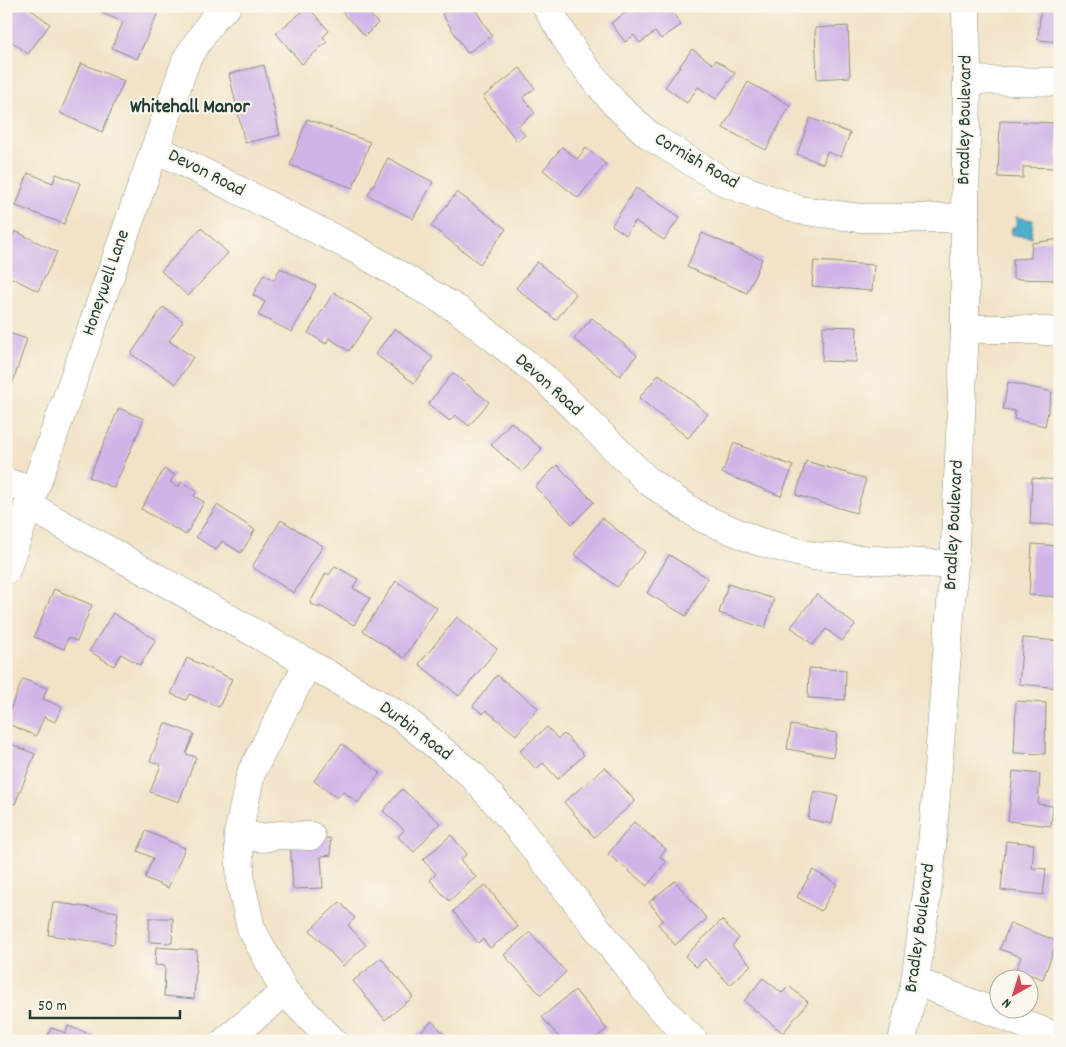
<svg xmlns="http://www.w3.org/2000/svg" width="1066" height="1047" viewBox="0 0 1066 1047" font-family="Dekko,sans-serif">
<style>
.water{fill:#50aece;stroke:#387681}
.building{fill:#d0b4e7}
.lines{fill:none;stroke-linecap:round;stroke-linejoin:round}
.minor-casing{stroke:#88907e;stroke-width:29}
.major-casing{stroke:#88907e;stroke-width:29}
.minor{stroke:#fff;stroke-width:28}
.major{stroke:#fff;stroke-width:28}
.labels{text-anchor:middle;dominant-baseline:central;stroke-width:4;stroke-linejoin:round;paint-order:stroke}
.street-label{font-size:19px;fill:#1f3d34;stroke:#fbf7ec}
.neighbourhood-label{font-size:20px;font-weight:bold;fill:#1f3d34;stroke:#fbf7ec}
</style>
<rect width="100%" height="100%" fill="#fbf7ec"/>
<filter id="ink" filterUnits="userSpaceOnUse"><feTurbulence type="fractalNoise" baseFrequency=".02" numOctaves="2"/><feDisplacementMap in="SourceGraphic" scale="10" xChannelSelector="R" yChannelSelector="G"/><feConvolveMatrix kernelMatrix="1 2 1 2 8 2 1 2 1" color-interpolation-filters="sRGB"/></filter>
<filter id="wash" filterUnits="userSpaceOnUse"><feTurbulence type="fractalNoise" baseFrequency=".0096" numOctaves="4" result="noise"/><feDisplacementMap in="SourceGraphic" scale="20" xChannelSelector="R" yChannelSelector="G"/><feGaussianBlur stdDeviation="1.12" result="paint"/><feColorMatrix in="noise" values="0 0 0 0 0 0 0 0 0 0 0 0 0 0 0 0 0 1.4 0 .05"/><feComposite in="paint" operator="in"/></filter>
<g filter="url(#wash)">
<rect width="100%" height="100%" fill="#f2e3c7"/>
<path class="water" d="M 1016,217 L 1033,220 L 1031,237 L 1011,235 L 1012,227 L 1016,227 Z"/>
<g id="blocks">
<path class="building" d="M 7,6 L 26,6 L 50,24 L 28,54 L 6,37 L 6,8 Z
M 105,6 L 161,6 L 137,59 L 112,48 L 123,22 L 102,13 Z
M 336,6 L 362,6 L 378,23 L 365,36 Z
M 453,6 L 473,6 L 492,36 L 467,53 L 442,14 Z
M 635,6 L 668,6 L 681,25 L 661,39 L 655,32 L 640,43 L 634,35 L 625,42 L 611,23 Z
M 1041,6 L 1060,7 L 1060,42 L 1038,40 Z
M 308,7 L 329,31 L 323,37 L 327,42 L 302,64 L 276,33 Z
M 848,26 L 850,77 L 817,79 L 815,28 Z
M 692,49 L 713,64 L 716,60 L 735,73 L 716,99 L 698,87 L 687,103 L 665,87 Z
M 81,63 L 124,81 L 102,132 L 60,113 Z
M 264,65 L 280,135 L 245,143 L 229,74 Z
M 520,68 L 535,88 L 523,97 L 535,113 L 518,126 L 525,135 L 517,141 L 483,97 Z
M 748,82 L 790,105 L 766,150 L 723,128 Z
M 810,118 L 850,133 L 841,157 L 827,152 L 823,164 L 797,154 Z
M 307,119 L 370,142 L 353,188 L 290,165 Z
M 1000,121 L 1058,123 L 1057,168 L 1023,167 L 1023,178 L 998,177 Z
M 562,147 L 577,159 L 586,148 L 606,164 L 578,198 L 543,170 Z
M 388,158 L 433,182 L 413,219 L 368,195 Z
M 28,173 L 53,183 L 56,174 L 80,183 L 64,224 L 16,206 Z
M 636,188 L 680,217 L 664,240 L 635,221 L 626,235 L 612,225 Z
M 457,192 L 506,229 L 480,264 L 431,226 Z
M 201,228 L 228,253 L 188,296 L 161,271 Z
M 15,231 L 57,252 L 38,291 L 6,275 L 6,264 L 10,257 L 6,255 L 6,250 Z
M 702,233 L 762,259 L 747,293 L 687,267 Z
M 1060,239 L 1058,280 L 1013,279 L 1013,259 L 1031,258 L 1032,243 Z
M 814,261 L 874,265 L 872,291 L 812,286 Z
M 537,262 L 576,294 L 556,320 L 516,288 Z
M 280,268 L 316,286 L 292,332 L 258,315 L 265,302 L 253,295 L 264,274 L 274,280 Z
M 334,292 L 372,317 L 349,351 L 329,338 L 326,344 L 308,333 Z
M 163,307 L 183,321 L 169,341 L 193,357 L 176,384 L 131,354 Z
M 592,318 L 637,355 L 620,376 L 574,339 Z
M 823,326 L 857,327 L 856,362 L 822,361 Z
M 395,328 L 433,358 L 414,383 L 375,354 Z
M 6,332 L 27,339 L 12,385 L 6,383 Z
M 453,373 L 489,402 L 469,426 L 455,415 L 450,421 L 428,404 Z
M 659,374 L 708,414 L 688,438 L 639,398 Z
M 1008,382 L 1052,392 L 1045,426 L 1014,419 L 1015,411 L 1003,409 Z
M 119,408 L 144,419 L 114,488 L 89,477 Z
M 511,422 L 542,449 L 522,472 L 491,445 Z
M 734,443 L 793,466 L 781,496 L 722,473 Z
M 806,461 L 866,479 L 856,513 L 796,495 Z
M 557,465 L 594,502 L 572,524 L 535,487 Z
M 164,469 L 175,475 L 170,482 L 178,487 L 181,482 L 197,491 L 194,496 L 204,502 L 186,535 L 141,509 Z
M 1032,478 L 1059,480 L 1057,525 L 1030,524 Z
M 217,505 L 255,530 L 241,553 L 222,541 L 216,550 L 196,537 Z
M 602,518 L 645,552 L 617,587 L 574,554 Z
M 281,520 L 323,546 L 294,593 L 252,567 Z
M 1032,544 L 1060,546 L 1060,597 L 1029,595 Z
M 669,555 L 708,578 L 686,616 L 647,593 Z
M 335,566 L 358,579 L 353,588 L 370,598 L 354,625 L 320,606 L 319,608 L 310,603 L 326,573 L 329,575 Z
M 396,581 L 437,608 L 404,658 L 363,631 Z
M 728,584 L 774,599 L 765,628 L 719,613 Z
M 54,589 L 92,605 L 77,641 L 68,638 L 64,649 L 34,637 Z
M 817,594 L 855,625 L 842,641 L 826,629 L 813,645 L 791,627 Z
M 113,613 L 156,640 L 140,665 L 121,654 L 114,666 L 89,651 Z
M 457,617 L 497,649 L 459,696 L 419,664 Z
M 1023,638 L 1060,641 L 1060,688 L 1019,684 Z
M 187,658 L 232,679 L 219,707 L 189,694 L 186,700 L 171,694 Z
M 809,668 L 846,670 L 845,700 L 808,698 Z
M 497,675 L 538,708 L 516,735 L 486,710 L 483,714 L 473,706 Z
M 23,679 L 47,688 L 43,699 L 62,707 L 55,722 L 44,717 L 36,736 L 6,723 L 6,719 Z
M 1016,701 L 1046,703 L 1045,754 L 1014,753 Z
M 165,723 L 194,734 L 186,754 L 196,757 L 179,802 L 150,792 L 161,765 L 150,761 Z
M 791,725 L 837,733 L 833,757 L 787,749 Z
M 547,727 L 558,739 L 564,734 L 584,755 L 558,779 L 543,763 L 536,769 L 520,751 Z
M 6,742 L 35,754 L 15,804 L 6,801 Z
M 342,744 L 380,773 L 358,803 L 343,791 L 337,798 L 314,781 Z
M 605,767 L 635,801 L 594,837 L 564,802 Z
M 1013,771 L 1040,774 L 1038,804 L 1053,806 L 1051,826 L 1008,821 Z
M 402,789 L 440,823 L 414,852 L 398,837 L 404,830 L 383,811 Z
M 814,791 L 838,796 L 832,824 L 808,819 Z
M 634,822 L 666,849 L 660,857 L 666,862 L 647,886 L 608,854 Z
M 146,831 L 185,848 L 168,888 L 145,878 L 153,858 L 138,851 Z
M 451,835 L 467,854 L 460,860 L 476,877 L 449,901 L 430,880 L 436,874 L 423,860 Z
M 330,838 L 331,855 L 321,856 L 323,888 L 293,889 L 290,840 Z
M 1006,841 L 1034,844 L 1032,868 L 1046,869 L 1043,895 L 1001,890 Z
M 813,870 L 837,884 L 821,911 L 797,897 Z
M 675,881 L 707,919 L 675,945 L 658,924 L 663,920 L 649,902 Z
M 486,885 L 518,927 L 490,948 L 483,939 L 478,943 L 453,911 Z
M 53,902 L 118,912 L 114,944 L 48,935 Z
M 340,902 L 355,918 L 348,925 L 366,945 L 343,966 L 310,930 Z
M 149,918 L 173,918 L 172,943 L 149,942 Z
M 722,920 L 739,938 L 732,946 L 751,965 L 730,985 L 705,959 L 696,967 L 685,956 Z
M 1010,923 L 1057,941 L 1043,979 L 1016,970 L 1021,957 L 1000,949 Z
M 530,932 L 566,972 L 541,995 L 504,955 Z
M 156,947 L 197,950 L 194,999 L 164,996 L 165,966 L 155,965 Z
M 381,958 L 413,997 L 385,1020 L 353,981 Z
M 763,978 L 782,993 L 789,986 L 808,1002 L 783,1033 L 744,1001 Z
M 575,990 L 607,1029 L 592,1041 L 562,1041 L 542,1017 Z
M 432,1021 L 451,1041 L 411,1041 Z
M 68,1026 L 101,1038 L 100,1041 L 46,1041 L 51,1028 L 66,1033 Z"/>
</g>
</g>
<g filter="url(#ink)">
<use href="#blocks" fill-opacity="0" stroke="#88907e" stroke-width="1"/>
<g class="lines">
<defs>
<path id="minor" d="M 546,6 L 577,57 L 615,104 L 650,136 L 726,183 L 799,210 L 861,218 L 965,218
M 967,80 L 1060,82
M 155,148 L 357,250 L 460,311 L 544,378 L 648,481 L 702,518 L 757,541 L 812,556 L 954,565
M 965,329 L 1017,329 L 1060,332
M 6,482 L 33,491
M 28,505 L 308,663 L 403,718 L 473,776 L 515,824 L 657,1004 L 694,1041
M 6,570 L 187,58 L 214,18 L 227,6
M 308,663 L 251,773 L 238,834 L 241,884 L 251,928 L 285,992 L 333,1041
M 238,834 L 263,838 L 279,835 L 311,836
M 915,981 L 1060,1038
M 225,1041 L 285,992"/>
<path id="major" d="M 902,1041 L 915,981 L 930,871 L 954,565 L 965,329 L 965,218 L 967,80 L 966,6"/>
</defs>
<use href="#minor" class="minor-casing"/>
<use href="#major" class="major-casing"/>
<use href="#minor" class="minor"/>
<use href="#major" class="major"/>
</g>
</g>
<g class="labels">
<g class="street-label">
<text transform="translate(966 120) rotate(-89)">Bradley Boulevard</text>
<text transform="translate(696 162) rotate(30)">Cornish Road</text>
<text transform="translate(206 174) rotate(27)">Devon Road</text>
<text transform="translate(107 283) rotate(-71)">Honeywell Lane</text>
<text transform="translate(548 386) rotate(42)">Devon Road</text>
<text transform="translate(955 525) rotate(-87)">Bradley Boulevard</text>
<text transform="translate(415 732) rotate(37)">Durbin Road</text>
<text transform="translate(921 928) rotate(-82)">Bradley Boulevard</text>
</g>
<g class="neighbourhood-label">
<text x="190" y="108">Whitehall Manor</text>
</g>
</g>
<rect width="1066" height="1047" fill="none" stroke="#fbf7ec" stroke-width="25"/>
<g transform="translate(1014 994) rotate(219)"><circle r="24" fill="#fbf7ec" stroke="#a3ada2"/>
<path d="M0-4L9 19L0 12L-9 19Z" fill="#d1495b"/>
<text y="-8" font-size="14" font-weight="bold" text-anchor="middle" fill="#1f3d34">N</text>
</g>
<path d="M30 1010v8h150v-8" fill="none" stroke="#1f3d34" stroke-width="2.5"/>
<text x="38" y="1010" font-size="15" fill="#1f3d34" stroke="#fbf7ec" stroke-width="4" paint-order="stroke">50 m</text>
</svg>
